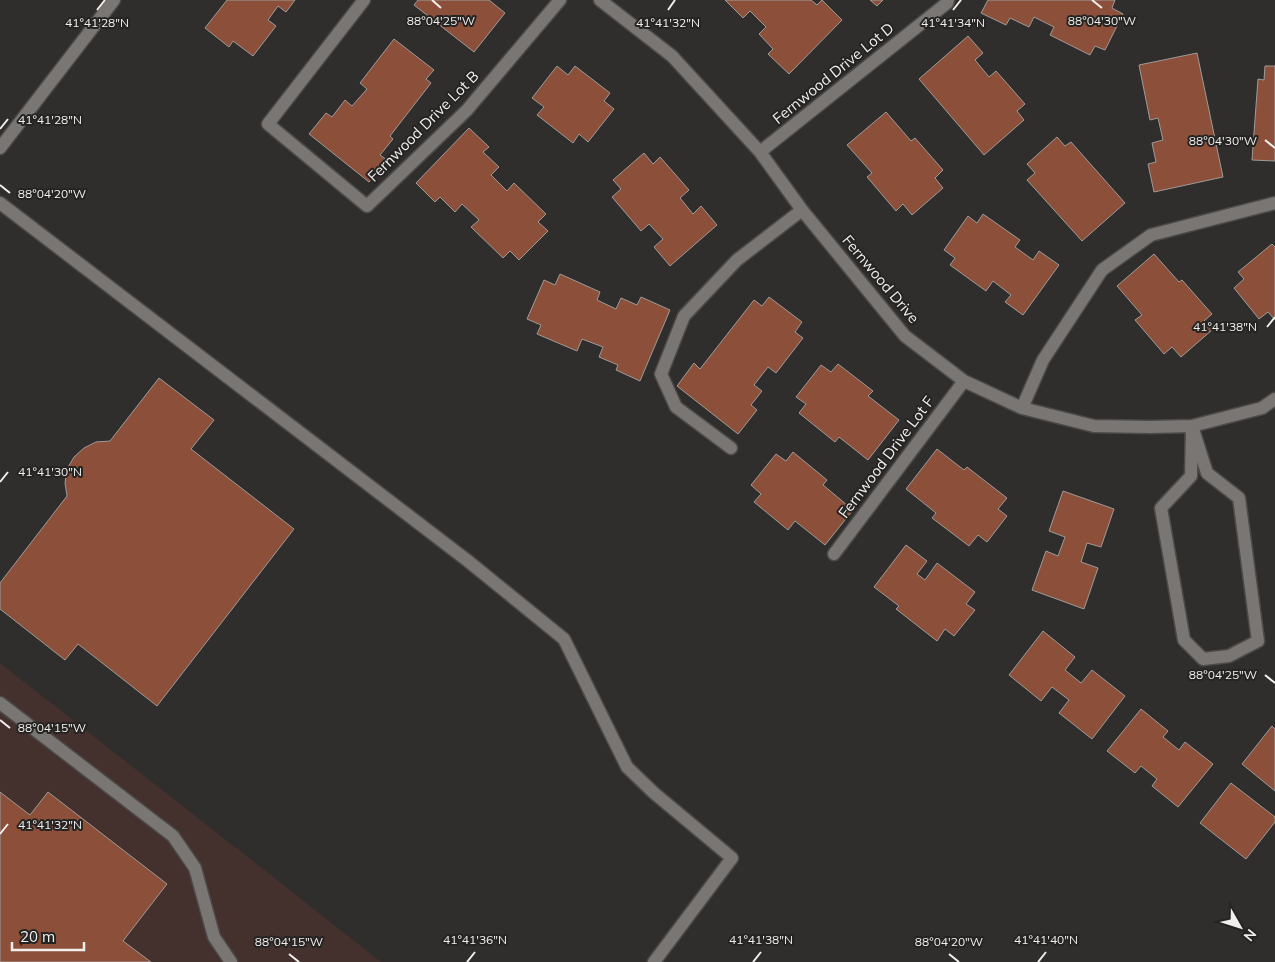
<svg xmlns="http://www.w3.org/2000/svg" width="1275" height="962" viewBox="0 0 1275 962" font-family="Mulish,sans-serif">
<style>
.commercial{fill:#44302d}
.building{fill:#8c503a;stroke:#9e9b99}
.lines{fill:none;stroke-linecap:round;stroke-linejoin:round}
.minor-casing{stroke:#4c4a49;stroke-width:15}
.minor{stroke:#797674;stroke-width:12}
.ticks{fill:none;stroke:#f1efee;stroke-width:2}
.labels{text-anchor:middle;dominant-baseline:central;stroke-width:4;stroke-linejoin:round;paint-order:stroke}
.street-label{font-size:15px;fill:#f1efee;stroke:#262422}
.ticks-label{font-size:12px;text-anchor:middle;fill:#f1efee;stroke:#262422;stroke-width:4;stroke-linejoin:round;paint-order:stroke}
</style>
<rect width="100%" height="100%" fill="#302e2c"/>
<path class="commercial" d="M 0,663 L 258,865 L 381,962 L 0,962 Z"/>
<path class="building" d="M 227,0 L 295,0 L 286,12 L 278,6 L 268,20 L 276,26 L 253,56 L 233,41 L 229,47 L 205,28 Z
M 418,0 L 489,0 L 505,13 L 474,52 L 414,5 Z
M 725,0 L 811,0 L 817,5 L 822,0 L 842,20 L 789,74 L 768,54 L 773,49 L 759,34 L 766,27 L 750,11 L 743,18 Z
M 870,0 L 883,0 L 877,6 Z
M 988,0 L 1115,0 L 1112,8 L 1123,14 L 1105,50 L 1095,46 L 1090,55 L 1050,35 L 1054,27 L 1034,17 L 1029,27 L 1010,18 L 1006,25 L 981,13 Z
M 968,36 L 983,53 L 975,60 L 989,77 L 996,71 L 1025,104 L 1017,111 L 1024,120 L 984,155 L 919,79 Z
M 394,39 L 434,70 L 426,79 L 431,83 L 390,136 L 393,139 L 380,155 L 387,160 L 369,182 L 309,134 L 326,113 L 332,117 L 345,100 L 352,106 L 367,89 L 360,83 Z
M 1197,53 L 1223,177 L 1154,192 L 1148,164 L 1156,162 L 1152,143 L 1163,140 L 1158,118 L 1150,120 L 1139,65 Z
M 557,66 L 568,75 L 575,66 L 610,93 L 604,101 L 614,109 L 588,142 L 579,134 L 573,143 L 537,115 L 544,107 L 532,98 Z
M 1265,66 L 1275,66 L 1275,161 L 1252,160 L 1258,79 L 1264,80 Z
M 886,112 L 911,141 L 915,138 L 943,170 L 935,178 L 943,188 L 912,215 L 903,204 L 896,211 L 867,177 L 872,173 L 847,145 Z
M 469,128 L 489,147 L 483,152 L 499,167 L 491,175 L 507,191 L 514,183 L 546,214 L 538,222 L 548,231 L 519,260 L 510,251 L 503,258 L 471,227 L 479,220 L 462,204 L 455,212 L 440,197 L 435,202 L 416,183 Z
M 1057,137 L 1065,146 L 1071,142 L 1125,203 L 1082,241 L 1027,180 L 1035,173 L 1027,164 Z
M 644,153 L 653,164 L 660,157 L 689,190 L 680,198 L 693,214 L 701,206 L 717,225 L 670,266 L 654,247 L 663,239 L 649,224 L 641,231 L 612,197 L 621,189 L 613,180 Z
M 983,214 L 1020,240 L 1015,247 L 1033,260 L 1039,251 L 1059,265 L 1023,315 L 1005,302 L 1011,295 L 993,281 L 986,291 L 950,265 L 955,258 L 944,250 L 968,216 L 977,223 Z
M 1272,244 L 1275,247 L 1275,320 L 1268,312 L 1259,319 L 1234,288 L 1244,279 L 1238,272 Z
M 1154,254 L 1179,282 L 1182,280 L 1212,314 L 1204,321 L 1212,330 L 1181,357 L 1172,347 L 1164,354 L 1135,320 L 1142,315 L 1117,286 Z
M 560,274 L 600,292 L 597,300 L 616,309 L 621,298 L 637,305 L 641,297 L 670,310 L 640,381 L 616,370 L 618,365 L 599,357 L 603,347 L 582,339 L 577,351 L 537,334 L 541,325 L 527,319 L 544,280 L 555,285 Z
M 769,297 L 802,322 L 795,332 L 803,338 L 776,373 L 768,367 L 754,385 L 762,391 L 751,405 L 757,410 L 738,434 L 677,386 L 694,363 L 700,369 L 754,300 L 762,306 Z
M 838,364 L 873,391 L 868,396 L 899,420 L 868,460 L 839,437 L 835,442 L 799,413 L 806,404 L 796,397 L 821,365 L 831,372 Z
M 159,378 L 214,420 L 191,449 L 294,529 L 157,706 L 78,644 L 65,660 L 0,609 L 0,583 L 67,496 L 65,483 L 67,469 L 74,457 L 84,448 L 96,442 L 110,441 Z
M 937,449 L 964,470 L 967,467 L 1007,498 L 998,509 L 1007,516 L 987,542 L 978,535 L 969,546 L 932,518 L 936,513 L 906,489 Z
M 793,452 L 827,480 L 823,485 L 853,510 L 825,545 L 795,521 L 788,530 L 754,502 L 761,494 L 751,485 L 776,454 L 786,461 Z
M 1063,491 L 1114,509 L 1101,547 L 1087,543 L 1081,562 L 1098,568 L 1084,609 L 1032,590 L 1046,551 L 1058,556 L 1065,537 L 1049,531 Z
M 906,545 L 927,561 L 917,574 L 925,580 L 937,563 L 975,592 L 966,604 L 975,610 L 954,636 L 945,629 L 937,641 L 896,609 L 899,606 L 874,587 Z
M 1043,631 L 1075,657 L 1065,670 L 1081,683 L 1092,670 L 1125,696 L 1092,739 L 1059,713 L 1069,700 L 1052,687 L 1041,701 L 1009,675 Z
M 1141,709 L 1168,731 L 1163,737 L 1179,750 L 1185,742 L 1213,764 L 1178,807 L 1152,786 L 1157,779 L 1141,766 L 1135,773 L 1107,751 Z
M 1272,726 L 1275,729 L 1275,791 L 1242,764 Z
M 1231,783 L 1275,817 L 1275,822 L 1246,859 L 1200,823 Z
M 0,792 L 30,815 L 48,792 L 167,884 L 123,941 L 151,962 L 0,962 Z"/>
<g class="lines">
<defs>
<path id="minor" d="M 364,0 L 268,124 L 367,206 L 467,110 L 560,0
M 600,0 L 672,56 L 760,152 L 802,210 L 905,336 L 964,381 L 1022,408 L 1094,426 L 1150,427 L 1192,426 L 1262,408 L 1275,399
M 0,148 L 114,0
M 760,152 L 947,3 L 948,0
M 0,203 L 468,561 L 564,639 L 627,767 L 654,793 L 732,858 L 654,962
M 1022,408 L 1043,360 L 1102,270 L 1151,235 L 1275,203
M 1192,426 L 1207,473 L 1239,498 L 1258,641 L 1229,656 L 1203,659 L 1184,640 L 1161,508 L 1191,476 Z
M 731,448 L 676,407 L 661,374 L 684,316 L 737,260 L 802,210
M 834,554 L 964,381
M 0,703 L 173,836 L 195,868 L 214,937 L 231,962"/>
</defs>
<use href="#minor" class="minor-casing"/>
<use href="#minor" class="minor"/>
</g>
<path class="ticks" d="M 432,0 L 441,8M 1092,0 L 1102,8M 97,10 L 105,0M 668,10 L 675,0M 953,10 L 961,0M 0,129 L 8,119M 1265,140 L 1275,148M 0,185 L 10,193M 1267,327 L 1275,317M 0,482 L 8,472M 1265,675 L 1275,683M 0,720 L 10,728M 0,834 L 8,824M 289,954 L 299,962M 949,954 L 959,962M 467,962 L 475,952M 753,962 L 761,952M 1038,962 L 1046,952"/>
<g class="labels">
<g class="street-label">
<text transform="translate(833 73) rotate(-39)">Fernwood Drive Lot D</text>
<text transform="translate(423 126) rotate(-45)">Fernwood Drive Lot B</text>
<text transform="translate(881 279) rotate(50)">Fernwood Drive</text>
<text transform="translate(886 457) rotate(-53)">Fernwood Drive Lot F</text>
</g>
</g>
<g class="ticks-label">
<text x="441" y="25">88°04'25"W</text>
<text x="1102" y="25">88°04'30"W</text>
<text x="97" y="27">41°41'28"N</text>
<text x="668" y="27">41°41'32"N</text>
<text x="953" y="27">41°41'34"N</text>
<text x="50" y="124">41°41'28"N</text>
<text x="1223" y="145">88°04'30"W</text>
<text x="52" y="198">88°04'20"W</text>
<text x="1225" y="331">41°41'38"N</text>
<text x="50" y="476">41°41'30"N</text>
<text x="1223" y="679">88°04'25"W</text>
<text x="52" y="732">88°04'15"W</text>
<text x="50" y="829">41°41'32"N</text>
<text x="475" y="944">41°41'36"N</text>
<text x="761" y="944">41°41'38"N</text>
<text x="1046" y="944">41°41'40"N</text>
<text x="289" y="946">88°04'15"W</text>
<text x="949" y="946">88°04'20"W</text>
</g>
<g transform="translate(1240 927) rotate(129)" stroke="#262422" stroke-width="4" paint-order="stroke">
<path d="M0-4L9 19L0 12L-9 19Z" fill="#f1efee"/>
<text y="-8" font-size="14" font-weight="bold" text-anchor="middle" fill="#f1efee">N</text>
</g>
<path d="M12 942v8h72v-8" fill="none" stroke="#f1efee" stroke-width="2.5"/>
<text x="20" y="942" font-size="15" fill="#f1efee" stroke="#262422" stroke-width="4" paint-order="stroke">20 m</text>
</svg>
